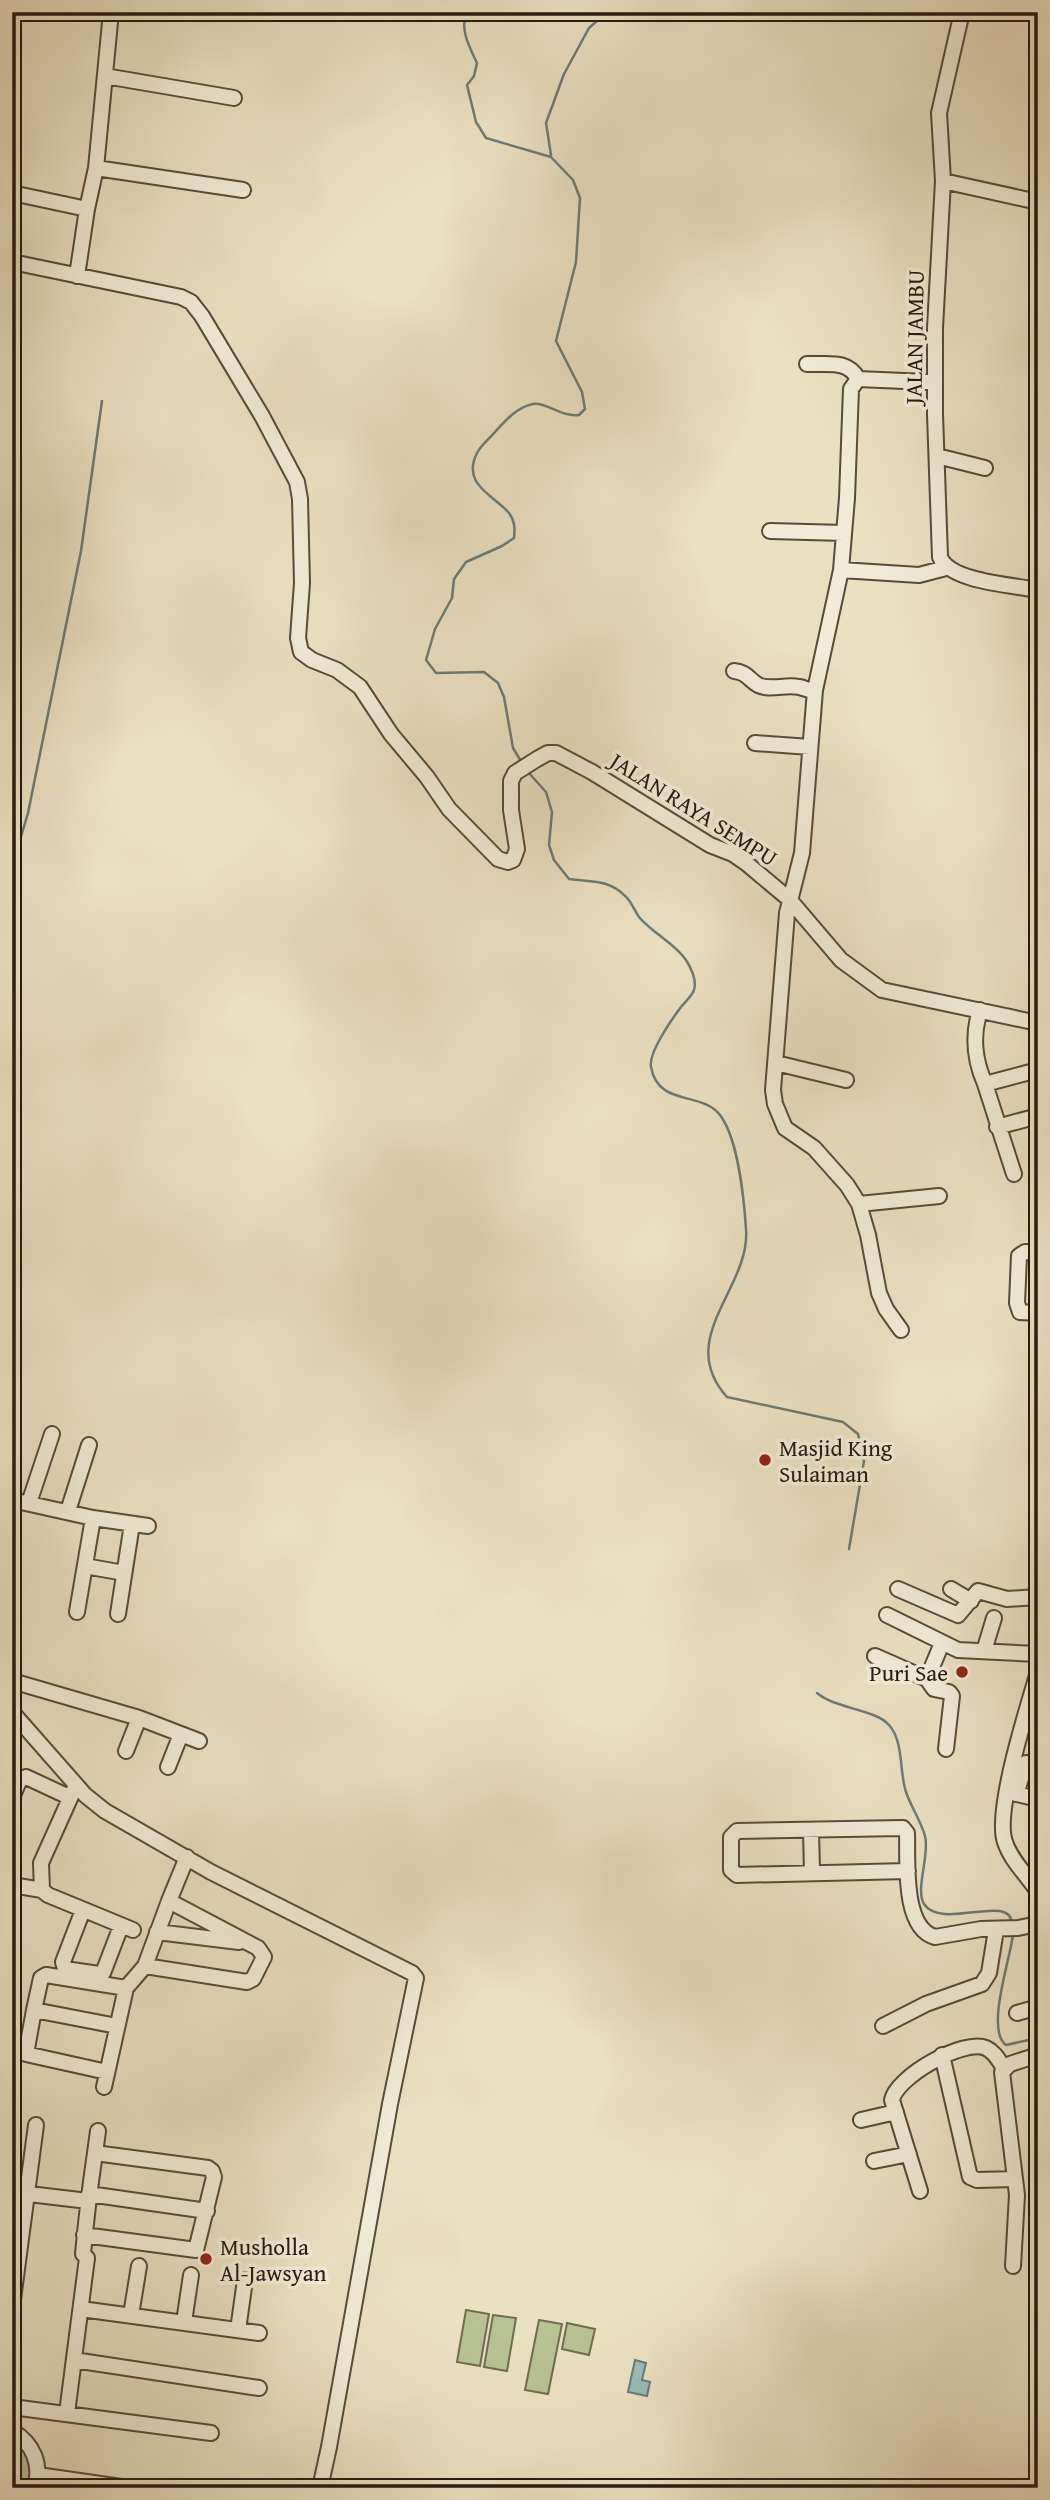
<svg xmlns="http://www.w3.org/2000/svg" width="1050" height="2500" viewBox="0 0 1050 2500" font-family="'Gentium Book Plus',serif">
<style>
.green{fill:#b8c292;stroke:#6f6e51;stroke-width:2}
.water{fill:#9abbba;stroke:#6c7b76;stroke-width:2}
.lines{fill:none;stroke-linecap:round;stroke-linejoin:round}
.stream{stroke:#6c7b76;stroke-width:2.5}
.minor-casing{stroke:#574c3c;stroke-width:18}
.minor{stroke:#f1ebd7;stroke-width:14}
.poi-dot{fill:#8f2418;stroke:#f1ebd7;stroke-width:2.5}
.labels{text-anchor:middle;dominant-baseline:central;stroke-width:7;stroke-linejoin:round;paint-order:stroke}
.street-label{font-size:23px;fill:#261a10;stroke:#f1ebd7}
.poi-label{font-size:23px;fill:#261a10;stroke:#f1ebd7;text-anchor:start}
</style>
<rect width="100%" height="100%" fill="#eae0c2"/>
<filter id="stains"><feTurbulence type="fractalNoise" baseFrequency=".00286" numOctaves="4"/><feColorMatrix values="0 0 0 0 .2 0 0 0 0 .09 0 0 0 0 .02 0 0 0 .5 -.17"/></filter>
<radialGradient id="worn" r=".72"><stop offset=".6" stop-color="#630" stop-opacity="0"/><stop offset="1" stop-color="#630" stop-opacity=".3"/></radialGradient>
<path class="green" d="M 466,2310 L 489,2314 L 480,2366 L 457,2362 Z
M 493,2315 L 516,2318 L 507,2371 L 484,2367 Z
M 539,2320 L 562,2324 L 548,2394 L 525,2390 Z
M 567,2323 L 595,2329 L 589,2355 L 562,2349 Z
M 12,2438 C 31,2451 32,2467 29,2488 L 12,2488 Z"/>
<path class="water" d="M 635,2360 L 646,2363 L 642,2380 L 650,2382 L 647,2396 L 628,2392 Z"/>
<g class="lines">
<path class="stream" d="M 467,12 C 459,29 470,48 477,63 L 474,76 L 467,85 L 476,122 L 486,138 L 551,157 L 573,180 L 580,198 L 576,262 L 556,341 L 582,392 L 585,409 L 579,415 C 560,417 547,402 533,404 C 517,407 505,421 495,432 C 490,438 481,445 477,453 C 461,485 494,495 509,513 C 515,521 515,529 514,538 L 502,546 L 466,562 L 454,579 L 452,598 L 435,629 L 426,660 L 436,673 L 484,672 L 498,683 L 504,697 L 513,748 L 522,763
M 551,155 L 546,123 L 564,74 L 589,28 L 607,12
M 528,772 L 546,792 L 552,812 L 549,845 L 554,860 L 569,879 C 581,881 595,880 606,884 C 612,886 620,891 624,895 C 631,900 634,910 639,917 C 652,933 675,943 686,960 C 691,968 697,980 694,990 C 692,996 685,1002 681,1007 C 672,1019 648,1053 651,1067 C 658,1107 702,1091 720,1115 C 738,1139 744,1199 746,1229 C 751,1288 674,1338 727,1397 L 843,1422 L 858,1434 L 864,1461 L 849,1549
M 12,867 L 28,813 L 81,551 L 102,401
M 817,1693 C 836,1709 875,1709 889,1725 C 904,1742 899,1771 906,1792 C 911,1807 921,1821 925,1836 C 930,1855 915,1889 924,1904 C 942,1931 1011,1892 1012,1924
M 1013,1934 C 1011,1957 985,2030 1006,2045 L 1038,2038"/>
<defs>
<path id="minor" d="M 962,12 L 939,113 L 943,181 L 935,328 L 935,414 L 940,557 C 950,582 1013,585 1038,590
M 105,76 L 234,98
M 96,168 L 243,190
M 943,181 L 1038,202
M 12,193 L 87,209
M 12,262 L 181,297 L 191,302 L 202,316 L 262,416 L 297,482 L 300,499 L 302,583 L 298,638 L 301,652 L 312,660 L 337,670 L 360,687 L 391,734 L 427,777 L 449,809 L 498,859 L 508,862 L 513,860 L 517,849 L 511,810 L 511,781 L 515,773 L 537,759 L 548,753 L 556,753 L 592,772 L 710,845 L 733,854 L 746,863 L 789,899 L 841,960 L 882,990 L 1038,1023
M 77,276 L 87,209 L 96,168 L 111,12
M 807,364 C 827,365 848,359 858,379
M 937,456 L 985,468
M 770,531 L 844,533
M 841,570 L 919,575 L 946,568
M 734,671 C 747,672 749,680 758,685 C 771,691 785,684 799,687 C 806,688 807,691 815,690
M 755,743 L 810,747
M 980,1010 C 972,1036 974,1059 985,1084
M 776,1063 L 846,1080
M 997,1127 L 1038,1116
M 1014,1174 L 985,1084 L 1038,1070
M 859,1204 L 939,1196
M 1038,1253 L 1025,1252 L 1019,1256 L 1017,1303 L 1020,1312 L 1038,1313
M 901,1330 L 886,1309 L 879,1293 L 868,1235 L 859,1204 L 847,1185 L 814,1148 L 785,1128 L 775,1104 L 773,1090 L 787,913 L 802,853 L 815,690 L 841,570 L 847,498 L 851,389 L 858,379 L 927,382 L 935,381
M 12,1500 L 93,1518 L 148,1526
M 29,1503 L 52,1434
M 68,1511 L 89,1445
M 85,1566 L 124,1573
M 898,1589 L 958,1615 L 978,1591 L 1007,1599 L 1038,1597
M 951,1589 L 971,1601
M 77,1612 L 93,1518
M 118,1614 L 132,1524
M 887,1615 L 958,1650 L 1038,1654
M 942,1643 L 927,1679 L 934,1689 L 949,1692 L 952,1696 L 946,1749
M 984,1651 L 994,1618
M 875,1656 L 927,1679
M 1038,1672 C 1028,1706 994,1812 1005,1842 C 1011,1861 1028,1876 1038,1892
M 12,1681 L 139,1718 L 199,1741
M 12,1712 L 85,1795 L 105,1811 L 211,1872 L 412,1973 L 416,1978 L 390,2104 L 329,2447 L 320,2488
M 126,1751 L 139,1718
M 168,1767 L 181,1734
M 1008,1792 L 1038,1799
M 1016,1794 L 1026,1763 L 1038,1764
M 12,1798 L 19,1781 L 26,1777 L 69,1797
M 811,1830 L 812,1872
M 908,1871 L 737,1875 L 731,1870 L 731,1837 L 737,1831 L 903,1828 L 907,1833 C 908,1860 902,1928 935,1937 L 981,1929 L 1018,1928 L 1038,1924
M 12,1885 L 42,1890 L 48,1895 L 133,1930
M 42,1890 L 41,1863 L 76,1785
M 83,1910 L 63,1962 L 65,1969 L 99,1974 L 103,1973 L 121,1926
M 157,1932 L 239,1942
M 145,1966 L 247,1982 L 253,1979 L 264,1957 L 258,1948 L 169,1901 L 187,1857
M 34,2010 L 26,2054 L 107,2072
M 1017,2013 L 1038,2007
M 117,2026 L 34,2010 L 41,1978 L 46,1975 L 126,1988 L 145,1966 L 169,1901
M 883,2026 L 926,2004 L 982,1984 L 989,1973 L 996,1930
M 942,2055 L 970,2177 L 977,2180 L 1015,2179
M 104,2087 L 126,1988
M 861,2120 L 896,2112
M 95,2153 L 98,2131
M 874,2161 L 909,2154
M 920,2191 L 892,2100 C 896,2077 964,2038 986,2048 C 995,2052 999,2061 1004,2068
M 12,2192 L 88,2201
M 89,2194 L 207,2211
M 83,2254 C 86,2220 90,2187 95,2153 L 208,2168 L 212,2171 L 214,2177 L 196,2250 L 84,2235
M 1013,2266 L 1017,2195 L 1002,2072 L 1010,2064 L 1038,2055
M 12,2307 L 36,2125
M 81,2309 L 259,2333
M 131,2315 L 139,2266
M 184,2322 L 191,2275
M 238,2330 L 245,2280
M 74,2360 L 259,2388
M 12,2407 L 211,2433
M 67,2413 L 87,2258
M 12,2431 C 33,2443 42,2464 35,2488
M 38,2475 L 128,2488"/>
</defs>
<use href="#minor" class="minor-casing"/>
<use href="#minor" class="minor"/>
</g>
<g class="poi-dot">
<circle cx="765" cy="1460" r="7"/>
<circle cx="962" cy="1672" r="7"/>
<circle cx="206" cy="2259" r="7"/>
</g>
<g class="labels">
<g class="street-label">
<text transform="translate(914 337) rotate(-89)">JALAN JAMBU</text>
<text transform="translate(694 809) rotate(32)">JALAN RAYA SEMPU</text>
</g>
<g class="poi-label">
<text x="779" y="1447">Masjid King<tspan x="779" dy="26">Sulaiman</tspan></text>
<text x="948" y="1672" text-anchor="end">Puri Sae</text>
<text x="220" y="2246">Musholla<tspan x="220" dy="26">Al-Jawsyan</tspan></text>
</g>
</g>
<rect width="1050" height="2500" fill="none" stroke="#eae0c2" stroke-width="42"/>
<rect x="14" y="14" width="1022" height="2472" fill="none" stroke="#261a10" stroke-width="3.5"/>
<rect x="21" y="21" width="1008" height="2458" fill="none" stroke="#261a10" stroke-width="2"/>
<rect width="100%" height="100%" filter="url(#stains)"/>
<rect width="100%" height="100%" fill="url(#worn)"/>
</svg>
